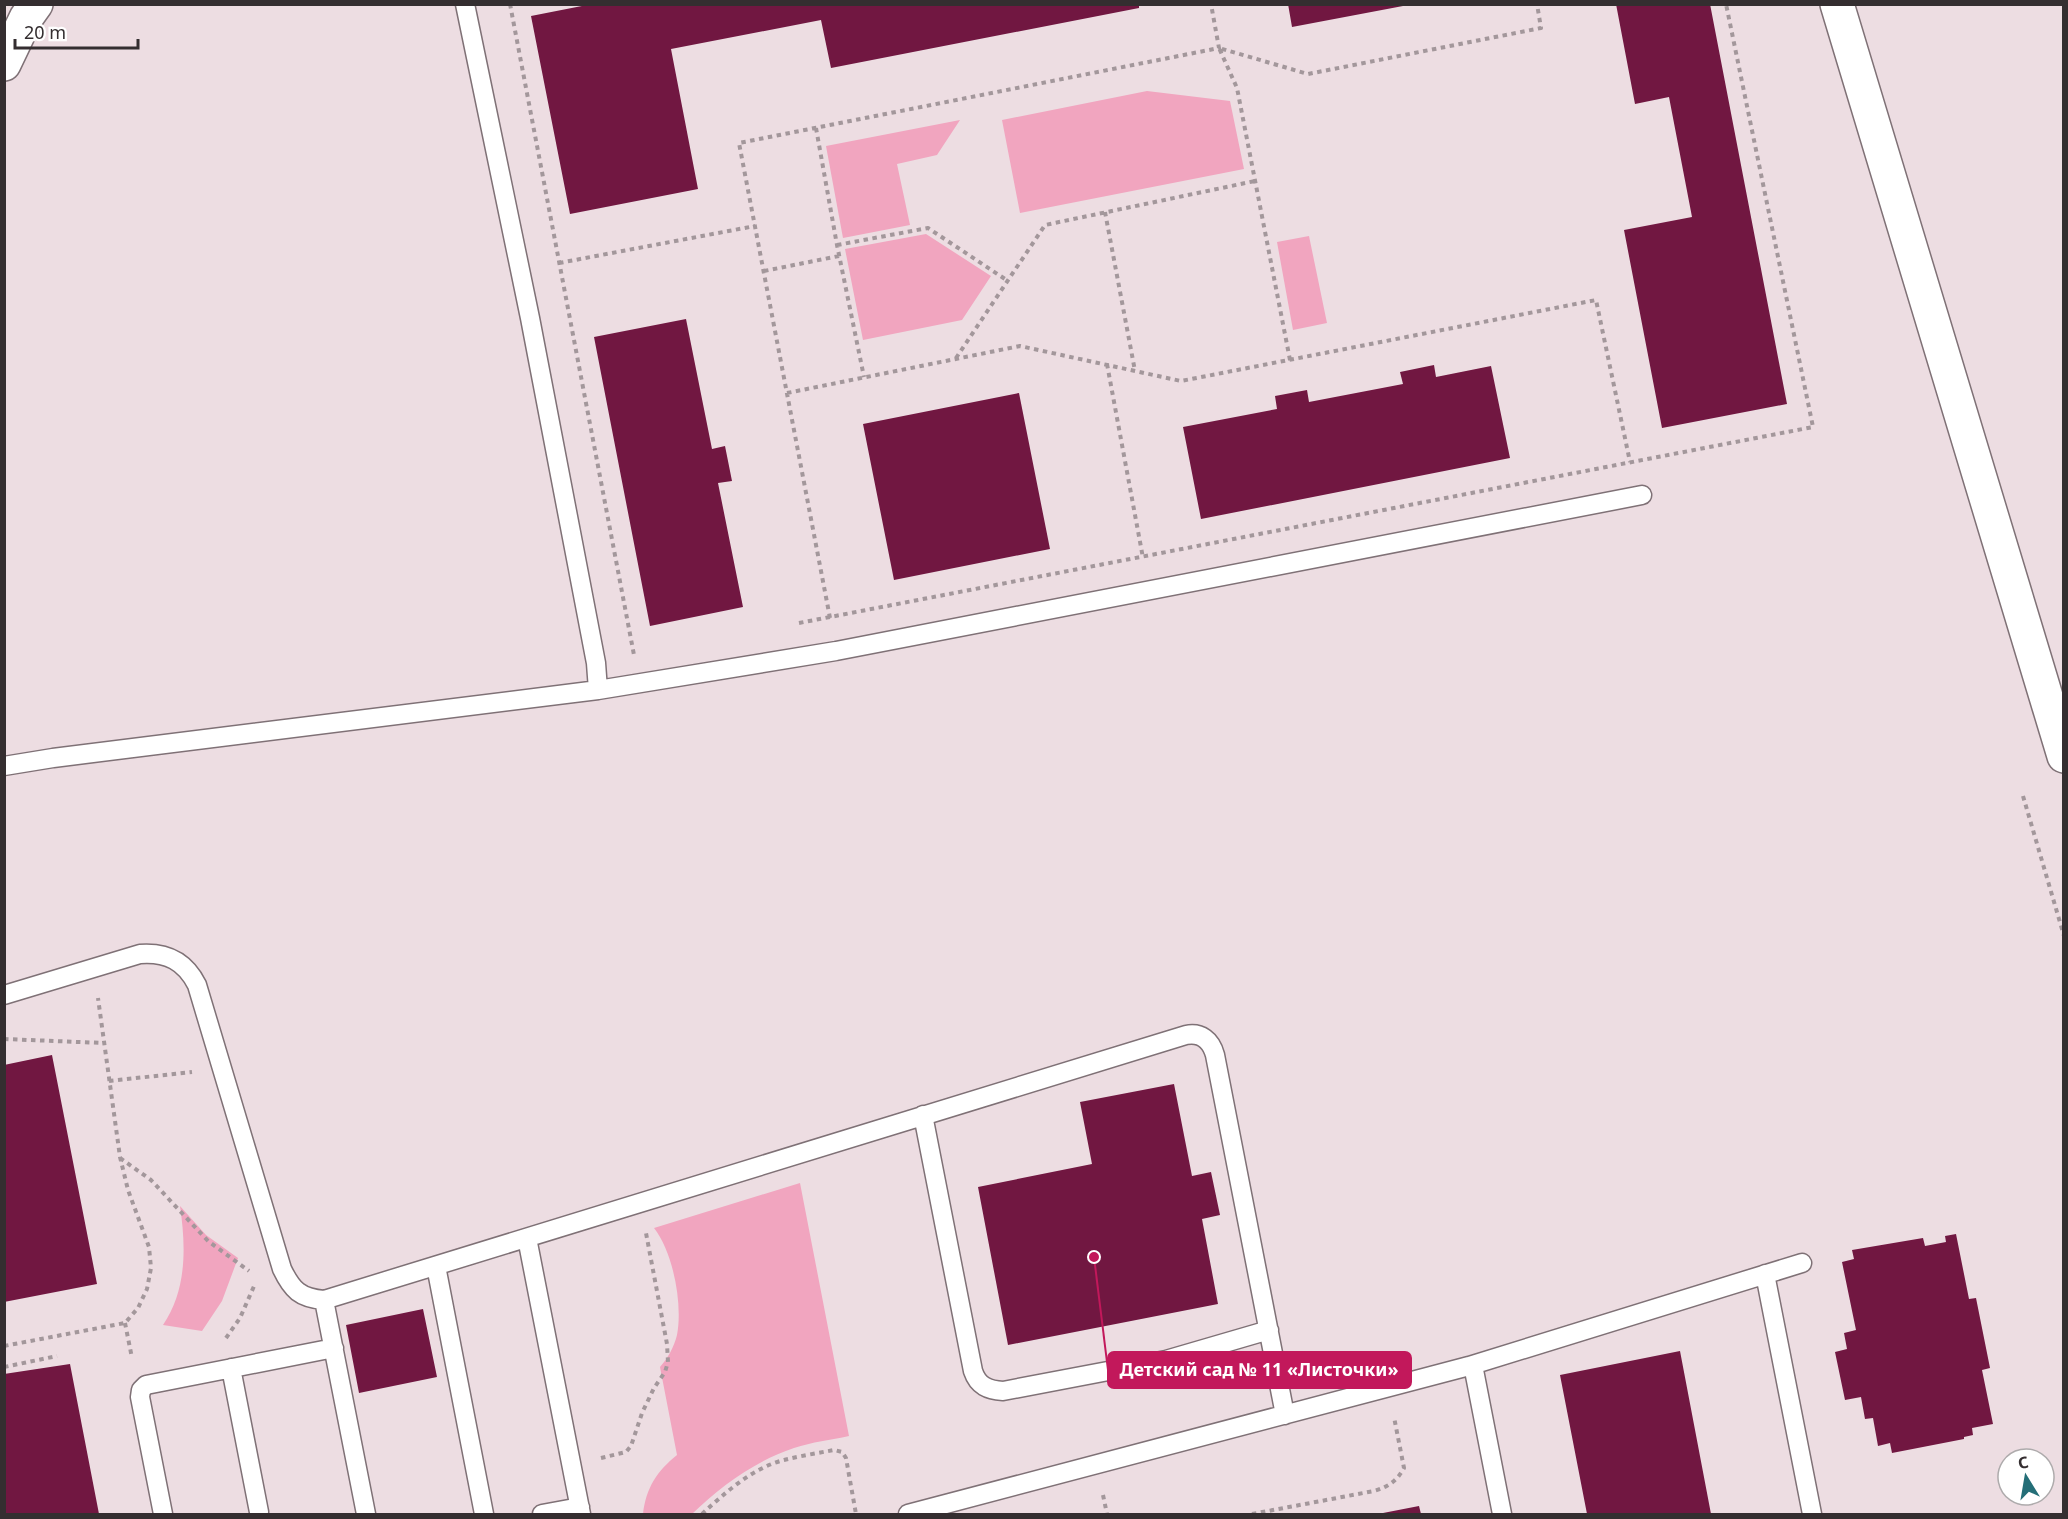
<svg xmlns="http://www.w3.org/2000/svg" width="2068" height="1519" viewBox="0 0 2068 1519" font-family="'Noto Sans',sans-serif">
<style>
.green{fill:#f1a5bf}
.building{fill:#711741}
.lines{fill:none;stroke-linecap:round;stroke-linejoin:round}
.lane-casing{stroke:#7f7176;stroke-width:21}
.street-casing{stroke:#7f7176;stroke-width:36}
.path{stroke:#a3979b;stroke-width:4;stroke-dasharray:4.5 4.5;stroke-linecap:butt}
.lane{stroke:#fff;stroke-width:18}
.street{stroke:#fff;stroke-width:33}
.leader{fill:none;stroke:#c2185b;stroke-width:2}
.callout-dot{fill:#c2185b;stroke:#fff;stroke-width:2}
.callout{fill:#c2185b;stroke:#c2185b;stroke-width:2}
.callout-label{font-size:18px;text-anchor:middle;font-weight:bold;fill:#fff}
</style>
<rect width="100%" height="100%" fill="#eddde2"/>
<path class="green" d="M 1147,91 L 1230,101 L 1244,169 L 1020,213 L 1002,120 Z
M 960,120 L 937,155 L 897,164 L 910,225 L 843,238 L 826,146 Z
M 926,234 L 991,276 L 962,320 L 863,340 L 845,249 Z
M 1309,236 L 1327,323 L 1293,330 L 1277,242 Z
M 800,1183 L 849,1436 C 831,1440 812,1442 794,1448 C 755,1461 721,1486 692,1514 L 643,1514 C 646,1488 657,1471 677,1455 L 660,1367 C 668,1358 674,1347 677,1335 C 683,1304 673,1252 654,1228 Z
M 180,1206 L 206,1235 L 238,1258 L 222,1301 L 202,1331 L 163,1325 C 187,1290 186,1246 180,1206 Z"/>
<path class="building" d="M 592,4 L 1139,4 L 1139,8 L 831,68 L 821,20 L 671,49 L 698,189 L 570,214 L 531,16 Z
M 1288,4 L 1402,4 L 1403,6 L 1292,27 Z
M 1616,4 L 1710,4 L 1787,404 L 1662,428 L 1624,230 L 1692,217 L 1669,97 L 1635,104 Z
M 686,319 L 712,449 L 725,446 L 732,481 L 718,483 L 743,607 L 650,626 L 594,337 Z
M 1434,365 L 1436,377 L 1491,366 L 1510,458 L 1201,519 L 1183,427 L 1277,409 L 1275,396 L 1307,390 L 1309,402 L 1403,384 L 1400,372 Z
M 1019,393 L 1050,549 L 894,580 L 863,424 Z
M 52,1055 L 97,1284 L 4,1302 L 4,1065 Z
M 1174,1084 L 1192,1176 L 1211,1172 L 1220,1215 L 1202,1219 L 1218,1304 L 1008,1345 L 978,1187 L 1092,1164 L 1080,1102 Z
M 1956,1234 L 1969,1299 L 1976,1298 L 1990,1368 L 1982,1370 L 1993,1424 L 1972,1428 L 1973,1435 L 1964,1437 L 1964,1439 L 1892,1453 L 1890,1443 L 1878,1446 L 1873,1418 L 1865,1419 L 1861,1397 L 1845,1400 L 1835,1352 L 1847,1349 L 1844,1333 L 1856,1330 L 1842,1262 L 1854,1259 L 1852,1250 L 1923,1238 L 1925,1246 L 1946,1242 L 1945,1236 Z
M 423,1309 L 437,1377 L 359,1393 L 346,1325 Z
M 1680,1351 L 1711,1514 L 1587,1514 L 1560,1375 Z
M 70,1364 L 99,1514 L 4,1514 L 4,1374 Z
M 1419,1506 L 1421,1514 L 1384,1514 L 1383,1513 Z"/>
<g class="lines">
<defs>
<path id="lane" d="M 465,4 L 530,318 L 596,663 L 598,690
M 4,766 L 53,758 L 598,690 L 836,651 L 1642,495
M 4,995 L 140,954 C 167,952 185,961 197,985 L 282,1269 C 292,1290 300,1298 324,1300 L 1186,1035 C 1201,1032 1211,1040 1215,1055 L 1285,1415
M 923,1115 L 973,1371 C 978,1386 988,1390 1003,1391 L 1166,1360 L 1269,1330
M 527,1238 L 581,1514
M 436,1266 L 484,1514
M 1765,1274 L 1812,1514
M 324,1300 L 366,1514
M 1473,1365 L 1502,1514
M 231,1368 L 259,1512
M 163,1514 L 140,1397 L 141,1390 L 146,1385 L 334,1348
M 542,1514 L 580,1507
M 908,1514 L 1469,1366 L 1802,1263"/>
<path id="street" d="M 1837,4 L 2064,756
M 4,64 L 26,18 L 36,4"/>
</defs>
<use href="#lane" class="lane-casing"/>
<use href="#street" class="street-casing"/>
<path class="path" d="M 510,4 L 634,655
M 816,128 L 837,245 L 864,377
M 1105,212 L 1135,371
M 837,245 L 928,228 L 1008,281
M 559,263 L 755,226
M 764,271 L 839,256
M 956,358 L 1045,225 L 1255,181
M 1290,360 L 1237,88 L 1219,48 L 1308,74 L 1541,28 L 1537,4
M 1107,364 L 1143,558
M 787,393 L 1020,346 L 1181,381 L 1596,300 L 1630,462
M 830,618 L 739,143 L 1219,48 L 1211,4
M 799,623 L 1813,427 L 1726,4
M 2023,796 L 2064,936
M 4,1039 L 104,1043
M 109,1081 L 192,1072
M 120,1158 L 151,1180 L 208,1241 L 249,1271
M 125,1323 L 132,1358
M 226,1338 L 240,1318 L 255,1284
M 4,1346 L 125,1323 L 138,1308 L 147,1289 L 151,1268 L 149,1247 L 128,1190 L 120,1157 L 98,998
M 4,1367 L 57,1356
M 601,1458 L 626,1452 L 631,1446 L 642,1413 L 654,1388 L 665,1372 L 668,1362 L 667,1344 L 646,1233
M 1103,1495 L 1107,1514
M 702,1514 C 725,1493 752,1468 784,1460 C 800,1456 818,1453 834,1450 L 842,1452 L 846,1458 L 856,1514
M 1252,1514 L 1374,1491 C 1388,1487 1397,1481 1404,1468 L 1394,1417"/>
<use href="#lane" class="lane"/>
<use href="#street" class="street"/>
</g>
<path class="leader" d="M1094 1257L1108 1370"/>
<circle class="callout-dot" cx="1094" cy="1257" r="6"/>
<rect class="callout" x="1108" y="1352" width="303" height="36" rx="6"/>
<g class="callout-label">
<text x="1259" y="1376">Детский сад № 11 «Листочки»</text>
</g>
<rect width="2068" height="1519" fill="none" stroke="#342e30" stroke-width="12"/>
<g transform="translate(2026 1477) rotate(349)"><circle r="28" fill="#ffffff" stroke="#aeabac" stroke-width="1.5"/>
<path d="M0-4.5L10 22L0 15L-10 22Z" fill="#246e77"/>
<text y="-9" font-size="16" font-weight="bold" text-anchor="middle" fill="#342e30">С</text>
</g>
<path d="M15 39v9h123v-9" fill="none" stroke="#342e30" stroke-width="3"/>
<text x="24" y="39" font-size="18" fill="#342e30" stroke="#ffffff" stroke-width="4.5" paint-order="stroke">20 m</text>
</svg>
